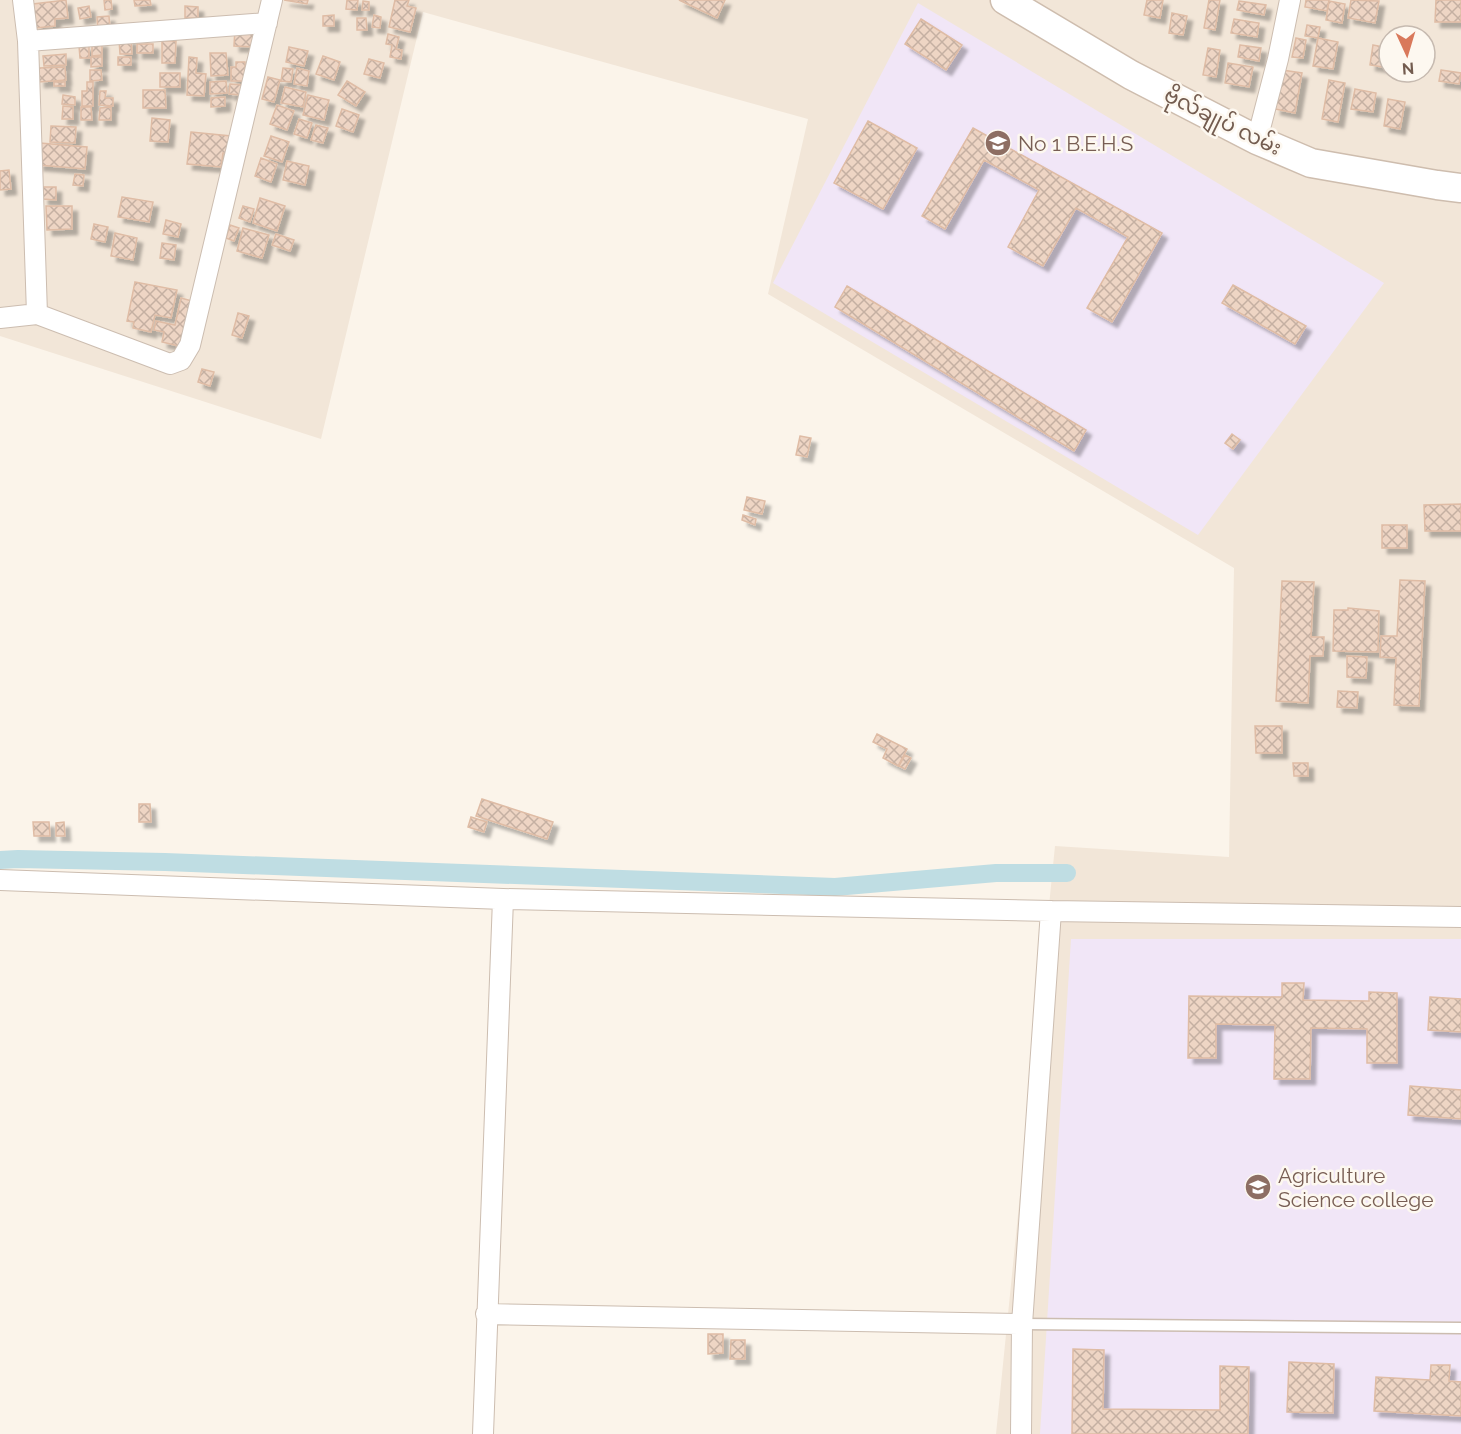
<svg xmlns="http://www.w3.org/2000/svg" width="1461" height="1434" viewBox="0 0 1461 1434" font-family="Raleway,'Noto Sans Myanmar',sans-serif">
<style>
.residential{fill:#f2e6d8;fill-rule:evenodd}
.education{fill:#f1e6f7}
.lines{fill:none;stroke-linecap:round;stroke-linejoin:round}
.canal{stroke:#bfdde3;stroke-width:18}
.building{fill:url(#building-cross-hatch);stroke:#dfbca5;stroke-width:1.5;filter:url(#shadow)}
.service-casing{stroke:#ccbdb0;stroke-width:13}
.minor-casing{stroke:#ccbdb0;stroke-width:22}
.secondary-casing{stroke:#cebdae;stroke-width:31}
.service{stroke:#fff;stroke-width:10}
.minor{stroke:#fff;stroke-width:20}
.secondary{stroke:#fff;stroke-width:28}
.labels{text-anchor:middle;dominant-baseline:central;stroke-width:5;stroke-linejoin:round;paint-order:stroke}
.street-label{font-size:21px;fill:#735c4f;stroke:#fdf8f0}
.education-label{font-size:21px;fill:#785e54;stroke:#fdf8f0;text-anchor:start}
</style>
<defs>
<pattern id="building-cross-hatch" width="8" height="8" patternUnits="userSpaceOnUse" patternTransform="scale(1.5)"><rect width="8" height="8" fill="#eed5c4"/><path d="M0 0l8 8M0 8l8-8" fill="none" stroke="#c5b0a2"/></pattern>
<filter id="shadow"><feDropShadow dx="5.5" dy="5.5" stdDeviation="1.5" flood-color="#0004"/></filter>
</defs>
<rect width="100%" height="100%" fill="#fbf4ea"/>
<path class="residential" d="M 0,0 L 1461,0 L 1461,1434 L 996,1434 L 1055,846 L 1229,857 L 1234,568 L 768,294 L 808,119 L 423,12 L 321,439 L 0,336 ZM 1389,36 L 1425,36 L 1425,72 L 1389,72 Z"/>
<path class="education" d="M 918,3 L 1384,283 L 1198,535 L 773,283 Z
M 1071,939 L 1461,939 L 1461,1434 L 1040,1434 Z"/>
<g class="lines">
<path class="canal" d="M 0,860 L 18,859 L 165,862 L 835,887 L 996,873 L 1067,873"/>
</g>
<path class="building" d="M 66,0 L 68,18 L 55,19 L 55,26 L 36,28 L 33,4 Z
M 104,0 L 111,0 L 112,9 L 105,10 Z
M 134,0 L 150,0 L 151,5 L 135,6 Z
M 284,0 L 308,0 L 307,4 Z
M 347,0 L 358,0 L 357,10 L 346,9 Z
M 395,0 L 409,0 L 407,6 L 416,8 L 410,32 L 389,27 Z
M 679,0 L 725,0 L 717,18 Z
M 1147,0 L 1163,0 L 1160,18 L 1144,15 Z
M 1209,0 L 1220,0 L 1215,30 L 1204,28 Z
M 1306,0 L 1329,0 L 1327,11 L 1305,7 Z
M 1351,0 L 1379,1 L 1375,23 L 1348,18 Z
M 1436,0 L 1461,0 L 1461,22 L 1435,22 Z
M 363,1 L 369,2 L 369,10 L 362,10 Z
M 1239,1 L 1266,5 L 1264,15 L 1237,10 Z
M 1329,1 L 1345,4 L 1342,23 L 1326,20 Z
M 89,6 L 91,17 L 80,19 L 78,8 Z
M 185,6 L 198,7 L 198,18 L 185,18 Z
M 1172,13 L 1187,16 L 1183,35 L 1169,33 Z
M 334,15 L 334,26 L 323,26 L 323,16 Z
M 374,15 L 381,17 L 380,28 L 372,27 Z
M 109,16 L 110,30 L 98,31 L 97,17 Z
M 357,18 L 366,18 L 367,30 L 357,30 Z
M 921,19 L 962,45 L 946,70 L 905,44 Z
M 1234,19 L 1259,23 L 1257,37 L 1231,33 Z
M 1307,25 L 1320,27 L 1318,38 L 1305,36 Z
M 235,28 L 257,29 L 256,47 L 234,46 Z
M 388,34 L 399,37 L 396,49 L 402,50 L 401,59 L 390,57 L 392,45 L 386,44 Z
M 1296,38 L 1306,40 L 1303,58 L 1292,57 Z
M 1318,38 L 1338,42 L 1333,69 L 1313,66 Z
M 131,39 L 132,54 L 120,54 L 119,40 Z
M 162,41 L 176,41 L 175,63 L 162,63 Z
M 92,42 L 102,42 L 102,55 L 92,56 Z
M 137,44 L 153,44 L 153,53 L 137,53 Z
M 1240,45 L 1261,48 L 1259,61 L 1238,57 Z
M 1373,45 L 1389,48 L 1389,68 L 1370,65 Z
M 79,46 L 89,46 L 89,58 L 80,58 Z
M 289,47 L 308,51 L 304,66 L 286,62 Z
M 1208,48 L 1220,50 L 1216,77 L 1203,75 Z
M 210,53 L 226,53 L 228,75 L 211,76 Z
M 66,54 L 66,65 L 44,66 L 43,56 Z
M 323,56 L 340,62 L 334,80 L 316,74 Z
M 91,57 L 102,57 L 102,66 L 91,67 Z
M 118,57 L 131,57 L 131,65 L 118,65 Z
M 189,57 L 197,58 L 196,73 L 206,74 L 204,96 L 187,95 Z
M 369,59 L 384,63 L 380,78 L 364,74 Z
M 236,62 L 245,62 L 246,81 L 231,81 L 231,67 L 236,67 Z
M 1228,63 L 1253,67 L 1249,87 L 1225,83 Z
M 65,67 L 66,80 L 39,82 L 39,68 Z
M 283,68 L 293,69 L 291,82 L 281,81 Z
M 297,68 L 309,71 L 307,86 L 294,84 Z
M 90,70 L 101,70 L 102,80 L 90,81 Z
M 1282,70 L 1302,73 L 1295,113 L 1275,109 Z
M 1441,70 L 1461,73 L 1459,84 L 1439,81 Z
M 160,73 L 180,73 L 180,87 L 160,87 Z
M 268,77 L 280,80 L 274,102 L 262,99 Z
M 1329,80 L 1345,83 L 1338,122 L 1322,119 Z
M 226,81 L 227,93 L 210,94 L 210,82 Z
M 347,81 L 365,92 L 356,106 L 338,95 Z
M 54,82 L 65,82 L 65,86 L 54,86 Z
M 87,82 L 93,82 L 93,106 L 82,106 L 82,91 L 87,91 Z
M 230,84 L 243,85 L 242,95 L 229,94 Z
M 285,87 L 306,92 L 303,107 L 281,103 Z
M 1355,89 L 1376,93 L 1373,112 L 1351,109 Z
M 143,90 L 165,90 L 166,108 L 143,108 Z
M 100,91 L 106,91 L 105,98 L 113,98 L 113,106 L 99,105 Z
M 63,95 L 75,97 L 75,105 L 62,104 Z
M 308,95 L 329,100 L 324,120 L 303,115 Z
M 225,97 L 225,106 L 211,107 L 211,98 Z
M 1388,99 L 1405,102 L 1400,129 L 1384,126 Z
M 277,105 L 294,111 L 287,130 L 270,124 Z
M 63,106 L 73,107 L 73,119 L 62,119 Z
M 81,107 L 91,107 L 92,120 L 81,120 Z
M 111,107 L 111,120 L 99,120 L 100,108 Z
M 342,109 L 359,115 L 353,132 L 336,126 Z
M 152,118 L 170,120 L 168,142 L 150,141 Z
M 299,119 L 312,123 L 307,138 L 294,134 Z
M 868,121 L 917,148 L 883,209 L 834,183 Z
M 316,125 L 328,128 L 323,143 L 311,140 Z
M 51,126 L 76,127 L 75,143 L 50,142 Z
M 973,128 L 1162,233 L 1112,322 L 1087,308 L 1128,237 L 1076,208 L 1043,266 L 1008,247 L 1039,190 L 984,160 L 945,229 L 922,216 Z
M 191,132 L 231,136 L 229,154 L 223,153 L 221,167 L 187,164 Z
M 271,136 L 289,142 L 282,162 L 264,156 Z
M 40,143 L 87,147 L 85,169 L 38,165 Z
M 261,158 L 277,164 L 271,182 L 255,176 Z
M 287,161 L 309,166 L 305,185 L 283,180 Z
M 9,170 L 11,189 L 0,190 L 0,171 Z
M 75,174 L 84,175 L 83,186 L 73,185 Z
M 43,187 L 56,187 L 56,200 L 43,199 Z
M 122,197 L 153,202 L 149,222 L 118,217 Z
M 260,198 L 285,206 L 277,231 L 253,223 Z
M 46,206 L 72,206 L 72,229 L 47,230 Z
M 243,206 L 254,209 L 250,222 L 239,218 Z
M 166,220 L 181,224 L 178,237 L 163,234 Z
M 94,224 L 108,227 L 105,242 L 91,239 Z
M 230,225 L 239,228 L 234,241 L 226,238 Z
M 243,228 L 269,235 L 262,258 L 237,251 Z
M 115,233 L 137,238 L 133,260 L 111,256 Z
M 276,234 L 294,240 L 290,251 L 272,245 Z
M 162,243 L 176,245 L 174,260 L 160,258 Z
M 135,282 L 177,290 L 171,318 L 155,315 L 151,332 L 133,328 L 134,322 L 127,321 Z
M 1233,285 L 1306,326 L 1295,344 L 1222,303 Z
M 847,286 L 1086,430 L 1074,451 L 835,307 Z
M 181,298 L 192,301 L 183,347 L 162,342 L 164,332 L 154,330 L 156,321 L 175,325 Z
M 238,313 L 249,316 L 242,338 L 232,335 Z
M 202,369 L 214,372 L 210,386 L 198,382 Z
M 1232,434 L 1240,440 L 1233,449 L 1225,443 Z
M 800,436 L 811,438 L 807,457 L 796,455 Z
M 747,497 L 765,501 L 762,514 L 744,510 Z
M 1461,504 L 1461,531 L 1425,531 L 1424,505 Z
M 743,515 L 756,519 L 755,525 L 742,520 Z
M 1382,525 L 1407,525 L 1407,548 L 1382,548 Z
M 1400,580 L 1425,581 L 1419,706 L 1394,705 L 1396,658 L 1380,657 L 1381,636 L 1397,636 Z
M 1282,581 L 1314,582 L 1311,637 L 1324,637 L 1323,656 L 1310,656 L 1308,703 L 1276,701 Z
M 1348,608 L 1379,611 L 1378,652 L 1333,651 L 1334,610 L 1348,610 Z
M 1347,656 L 1367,657 L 1366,678 L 1347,677 Z
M 1338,691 L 1358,692 L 1357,708 L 1337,707 Z
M 1255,726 L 1282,726 L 1282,753 L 1256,753 Z
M 877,734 L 907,749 L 898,766 L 883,758 L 887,749 L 873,742 Z
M 905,755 L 911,758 L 905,769 L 899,766 Z
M 1293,763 L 1308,763 L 1308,776 L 1294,776 Z
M 482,799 L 553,822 L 547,839 L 476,816 Z
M 139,804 L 150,804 L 151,822 L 139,822 Z
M 471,817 L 487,822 L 484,832 L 468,827 Z
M 33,822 L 49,822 L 50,836 L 34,836 Z
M 64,822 L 65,836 L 56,836 L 56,823 Z
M 1282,983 L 1304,983 L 1303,1000 L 1369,1001 L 1369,992 L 1397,993 L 1397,1063 L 1367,1063 L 1367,1029 L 1311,1028 L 1310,1079 L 1274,1079 L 1275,1025 L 1216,1024 L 1216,1058 L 1188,1058 L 1189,996 L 1282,997 Z
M 1430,997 L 1461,999 L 1461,1032 L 1428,1030 Z
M 1410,1086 L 1461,1090 L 1461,1119 L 1408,1115 Z
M 708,1334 L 723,1334 L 723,1353 L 708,1354 Z
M 731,1340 L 745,1340 L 745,1359 L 730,1359 Z
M 1073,1349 L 1104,1350 L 1103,1409 L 1220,1410 L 1220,1366 L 1249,1367 L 1248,1434 L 1072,1434 Z
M 1289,1362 L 1334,1364 L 1333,1413 L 1287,1412 Z
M 1431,1365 L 1450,1365 L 1449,1381 L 1461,1382 L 1461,1416 L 1374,1411 L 1376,1377 L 1430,1380 Z"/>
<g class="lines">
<defs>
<path id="service" d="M 1022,1324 L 1461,1328"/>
<path id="minor" d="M 23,0 L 28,41 L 37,314
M 28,41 L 267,23
M 1257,140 L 1278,59 L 1290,0
M 0,318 L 37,314 L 170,364 L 181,360 L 190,345 L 272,0
M 0,880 L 503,899 L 1051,911 L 1461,917
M 486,1314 L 1022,1324
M 483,1434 L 503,899
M 1021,1434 L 1022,1324 L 1051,911"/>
<path id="secondary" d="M 1005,0 L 1131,75 L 1257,140 L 1311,163 L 1437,185 L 1461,188"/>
</defs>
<use href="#service" class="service-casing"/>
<use href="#minor" class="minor-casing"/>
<use href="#secondary" class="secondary-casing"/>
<use href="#service" class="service"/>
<use href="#minor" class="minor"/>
<use href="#secondary" class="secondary"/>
</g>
<defs>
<symbol id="school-disc" viewBox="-11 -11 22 22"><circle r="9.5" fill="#8d6e63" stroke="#fdf8f0"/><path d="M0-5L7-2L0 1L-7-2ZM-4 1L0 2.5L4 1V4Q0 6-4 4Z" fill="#fff"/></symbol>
</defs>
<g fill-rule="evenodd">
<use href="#school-disc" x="983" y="128" width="30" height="30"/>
<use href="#school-disc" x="1243" y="1172" width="30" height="30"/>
</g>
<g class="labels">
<g class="street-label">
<text transform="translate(1223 121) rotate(26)">ဗိုလ်ချုပ် လမ်း</text>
</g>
<g class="education-label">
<text x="1018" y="143">No 1 B.E.H.S</text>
<text x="1278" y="1175">Agriculture<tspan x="1278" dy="24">Science college</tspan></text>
</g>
</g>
<g transform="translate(1407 54) rotate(176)"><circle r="28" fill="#fdf8f0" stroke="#c6bab0" stroke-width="1.5"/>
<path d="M0-4.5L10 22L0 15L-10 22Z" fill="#d9795b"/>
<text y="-9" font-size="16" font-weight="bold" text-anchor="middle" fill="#735c4f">N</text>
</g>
</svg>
